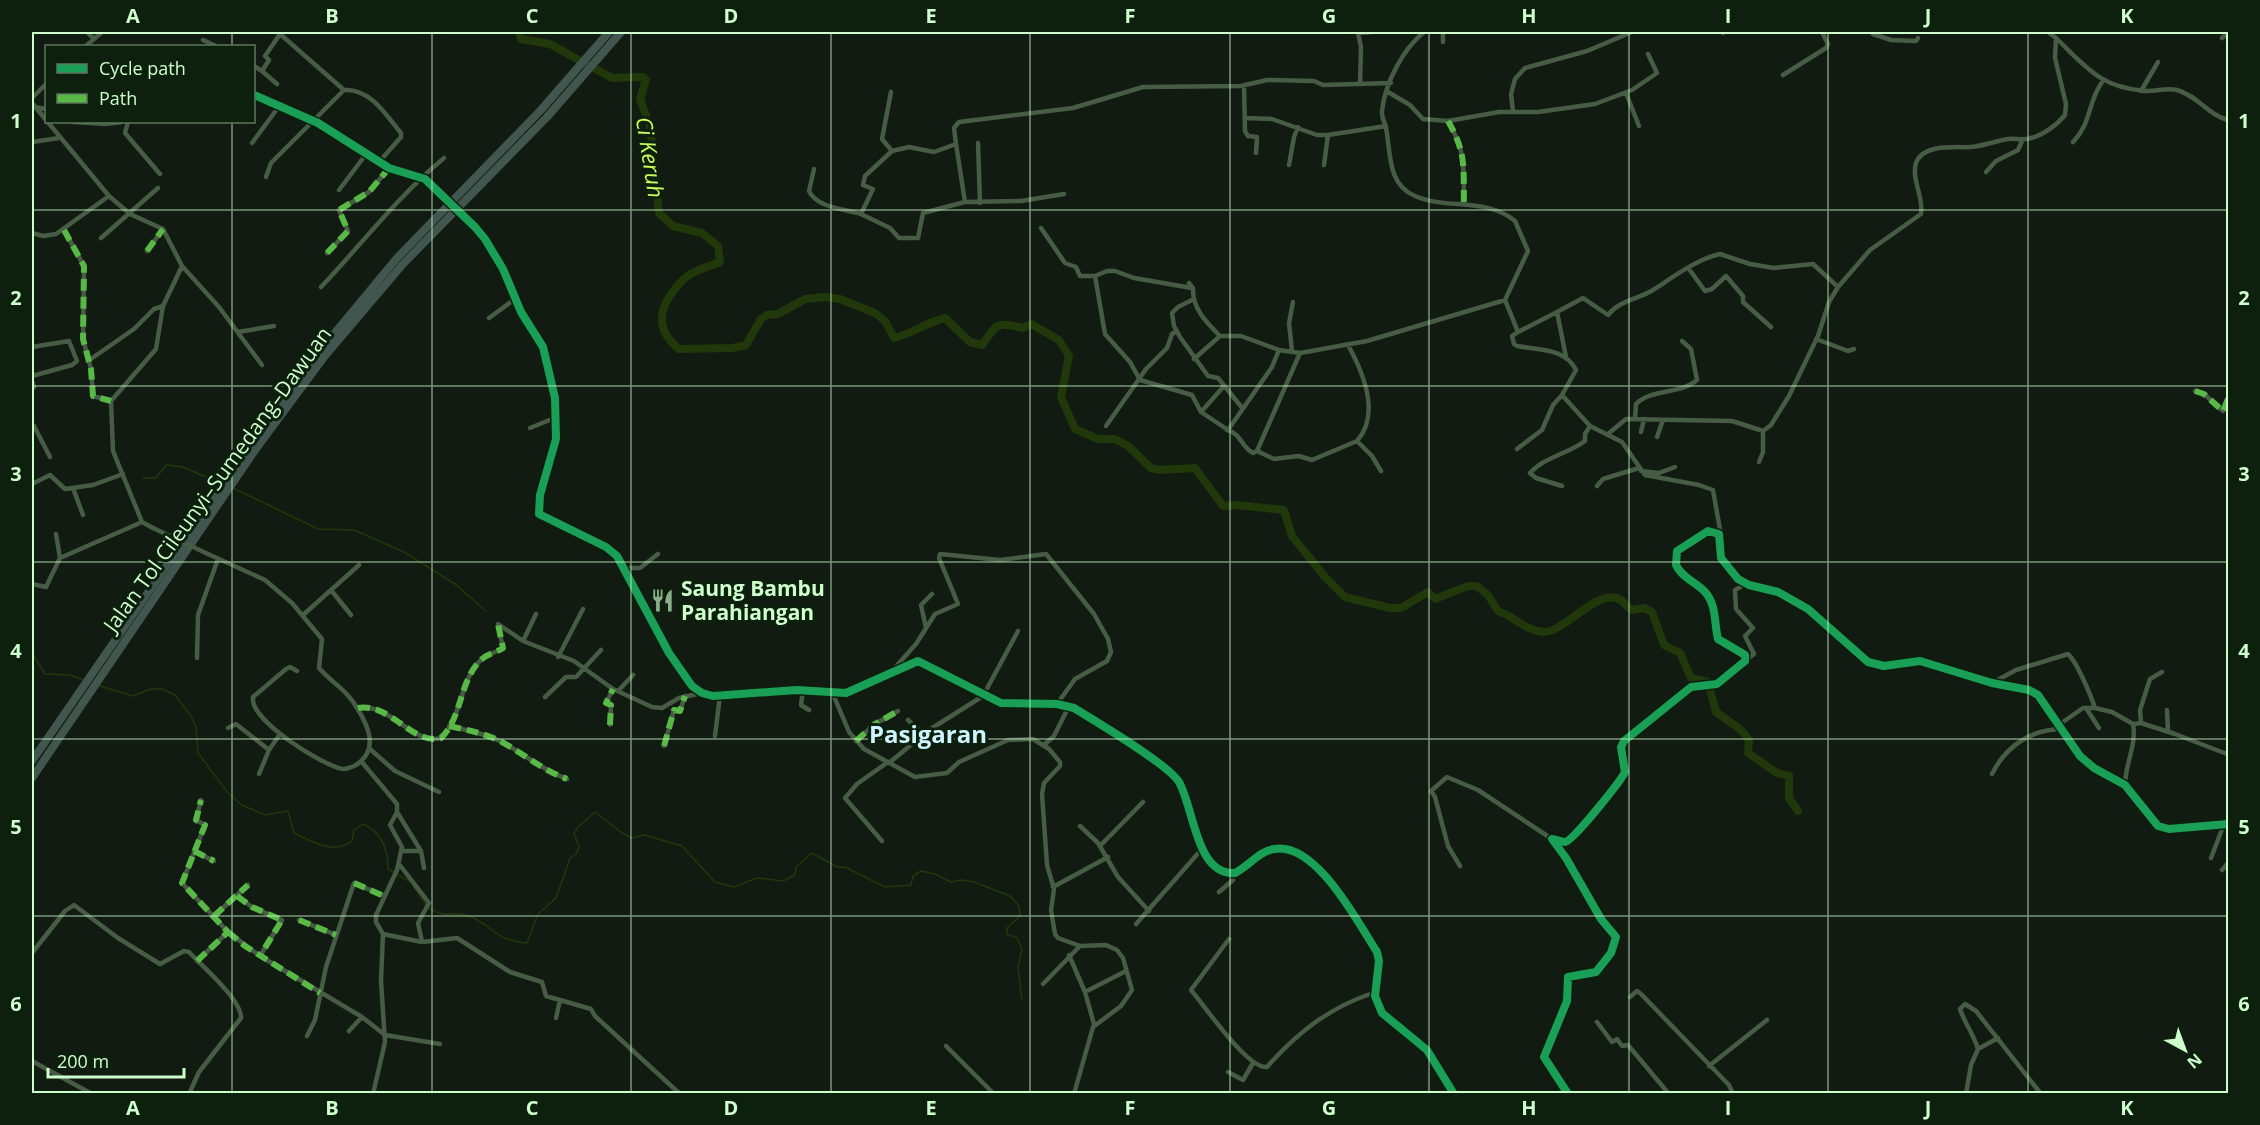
<svg xmlns="http://www.w3.org/2000/svg" width="2260" height="1125" viewBox="0 0 2260 1125" font-family="'Open Sans',sans-serif">
<style>
.lines{fill:none;stroke-linecap:round;stroke-linejoin:round}
.stream{stroke:#21380b;stroke-width:1.5}
.river{stroke:#21380b;stroke-width:8}
.minor{stroke:#475c45;stroke-width:4.5}
.motorway{stroke:#40564e;stroke-width:8}
.minor-bridge{stroke:#475c45;stroke-width:4.5}
.quiet{stroke:#58b947;stroke-width:6;stroke-dasharray:12 6;stroke-linecap:butt}
.cycleway-casing{stroke:#0d1f0d;stroke-width:11}
.cycleway{stroke:#1a9f57;stroke-width:8}
.grid{fill:none;stroke:#cdfecc;stroke-width:1.5;stroke-opacity:0.55}
.labels{text-anchor:middle;dominant-baseline:central;stroke-width:6;stroke-linejoin:round;paint-order:stroke}
.street-label{font-size:21px;fill:#cdfecc;stroke:#0d1f0d}
.poi-label{font-size:21px;font-weight:bold;fill:#cdfecc;stroke:#0d1f0d;text-anchor:start}
.water-label{font-size:22px;font-style:italic;fill:#c9fc5c;stroke:#0d1f0d}
.quarter-label{font-size:24px;font-weight:bold;fill:#cef4fe;stroke:#0d1f0d}
.neatline{fill:none;stroke:#cdfecc;stroke-width:2}
.grid-label{font-size:20px;text-anchor:middle;font-weight:bold;fill:#cdfecc}
</style>
<rect width="100%" height="100%" fill="#111b11"/>
<g class="lines">
<path class="stream" d="M 143,478 L 156,478 L 166,465 L 183,467 L 220,483
M 233,488 L 318,529 L 354,530 L 404,552 L 455,584 L 486,611
M 32,653 L 45,674 L 70,675 L 84,680
M 100,686 L 133,696 L 151,689 L 162,689 L 175,695 L 191,716 L 196,727 L 198,753 L 228,793 L 242,805 L 265,815 L 288,811 L 294,833 C 314,842 332,855 352,841 L 354,830 L 363,824 C 382,832 388,850 388,869 L 411,882
M 413,886 L 426,905
M 429,908 C 446,920 454,910 469,916 C 492,925 496,941 527,943 L 538,914 L 556,898 L 570,858 L 577,853 L 579,846 L 574,834 L 578,827 L 595,812 L 622,833 L 632,838 L 644,835 L 682,846 L 715,882 L 734,887 L 757,878 L 783,881 L 795,875 L 796,867 L 812,853 L 837,867 L 845,867 L 885,887 L 911,885 L 913,876 L 921,871 L 935,874 L 951,882 L 962,880 L 974,882 L 1010,896 L 1019,906 L 1020,916 L 1007,928 L 1007,934 L 1017,938 L 1022,949 L 1018,967 L 1022,1000"/>
<path class="river" d="M 519,32 L 521,39 L 550,44 L 612,78 L 643,77 L 646,80 L 640,99 L 650,126 L 659,213 L 673,226 L 702,233 L 718,246 L 720,262 C 708,267 691,271 682,281 C 660,304 652,327 679,349 L 733,348 L 746,345 L 761,319 L 767,315 L 778,314 L 805,299 L 825,297 L 840,299 L 875,313 L 885,321 L 894,338 C 912,334 927,322 945,318 L 970,342 L 982,345 C 998,324 994,321 1023,328 L 1031,324 L 1059,340 L 1069,356 L 1061,397 L 1075,429 L 1098,439 L 1115,439 L 1128,446 L 1151,468 L 1160,470 L 1195,468 L 1223,506 L 1238,505 L 1284,510 L 1292,536 L 1325,577 L 1345,597 L 1390,608 L 1401,608 L 1428,592 L 1435,599 L 1468,586 L 1477,586 L 1488,595 L 1498,611 C 1513,616 1526,631 1544,632 C 1566,632 1600,584 1622,601 C 1626,604 1627,607 1632,610 L 1644,608 L 1652,612 L 1664,645 L 1680,653 L 1691,678 L 1708,682 L 1716,712 L 1741,730 L 1749,740 L 1748,753 L 1777,773 L 1789,776 L 1789,798 L 1798,811"/>
<path class="minor" d="M 87,32 L 94,39
M 1424,32 C 1403,49 1385,83 1382,111 C 1381,117 1385,122 1386,128 C 1391,153 1387,184 1415,196 C 1447,210 1486,197 1515,221 L 1528,251 L 1505,300
M 1443,32 L 1443,42
M 1722,32 L 1723,33
M 1873,34 L 1891,40 L 1916,41 L 1918,38
M 2056,38 C 2087,68 2100,87 2145,91 C 2156,92 2166,87 2177,90 C 2198,96 2208,115 2228,120
M 2222,38 L 2228,33
M 203,40 L 216,46
M 86,46 L 102,32
M 254,66 L 262,71 L 269,60 L 265,56 L 280,34 L 344,90
M 262,71 L 277,84
M 1783,75 L 1826,48 L 1828,44 L 1822,32
M 1360,84 L 1361,47 L 1358,33 L 1372,32
M 1244,85 L 1245,131 L 1248,136 L 1257,137 L 1256,153
M 2141,91 L 2158,62
M 891,92 L 882,139 L 892,151 L 909,147 L 934,152 L 956,144 L 954,128 L 959,122 L 1073,108 L 1143,87 L 1241,86 L 1267,80 L 1314,81 L 1323,85 L 1391,83
M 1388,92 L 1410,105 L 1423,119 L 1448,121 L 1499,112 L 1538,112 L 1595,104 L 1632,90 L 1657,73 L 1648,54
M 1626,93 L 1639,126
M 254,95 L 318,123 L 389,168 L 429,182
M 32,98 L 46,84
M 32,103 L 109,196 L 130,214 L 163,229 L 182,266 L 219,307 L 262,365
M 35,107 L 46,109
M 1513,111 L 1511,94 L 1515,79 L 1525,68 L 1587,51 L 1632,32
M 1247,118 L 1272,119 L 1317,135 L 1328,135 L 1386,126
M 1448,121 C 1467,154 1463,167 1464,204
M 73,122 L 106,124 L 122,122
M 128,122 L 125,133 L 160,174
M 32,142 L 59,138
M 2073,142 C 2092,122 2087,104 2102,82
M 252,143 L 280,105
M 978,143 L 980,203
M 1289,165 L 1294,137 L 1298,127
M 1324,165 L 1328,135
M 814,169 L 809,191 C 817,208 845,209 861,214 L 873,189 L 863,185 L 865,176 L 892,151
M 1986,172 L 1996,161 L 2018,150 L 2022,141
M 266,177 L 271,163 L 344,90 C 370,88 386,115 401,133 L 401,137 L 379,162
M 339,190 L 367,153
M 965,202 L 1021,201 L 1064,194
M 861,214 L 890,228 L 899,238 L 918,238 L 923,213 L 965,202 L 956,144
M 475,227 L 503,269 L 521,312 L 547,360 L 557,424 L 539,514 L 606,547 L 617,556 L 669,653 L 692,686 L 702,693 L 713,696 L 797,690 L 846,693 L 918,661 L 1001,703 L 1057,704 L 1074,708 C 1095,721 1168,764 1179,782 C 1194,808 1196,876 1235,873 C 1248,867 1259,851 1274,849 C 1316,841 1358,923 1377,952 L 1379,961 L 1375,996 L 1382,1013 L 1427,1050 L 1454,1094
M 1041,228 L 1065,263 L 1076,267 L 1080,276 L 1095,276
M 64,230 L 84,266 L 83,339 L 91,369 L 93,396 L 111,401
M 32,233 L 43,236 L 56,234 L 109,196
M 101,238 L 158,188
M 147,251 L 163,229
M 327,253 L 348,231 L 339,210 L 369,192 L 389,168
M 1689,269 L 1705,291 L 1712,289 L 1726,276 L 1743,296 L 1743,302 L 1771,327
M 1189,283 L 1193,288 C 1192,308 1206,322 1220,336 L 1241,336 L 1279,350 L 1300,353 L 1367,341 L 1505,300 L 1518,332 L 1557,312 L 1566,357
M 321,287 C 362,244 397,197 444,158
M 1192,288 L 1134,278 L 1115,271 L 1107,271 L 1095,276 L 1105,334 L 1130,362 L 1140,380 L 1192,395 L 1201,412 L 1228,430 L 1272,367 L 1279,350
M 1192,300 L 1178,307 L 1172,313 L 1174,326 L 1180,337 L 1208,376 L 1218,378 L 1243,409
M 1557,312 L 1583,298 L 1608,315 C 1620,300 1639,299 1653,290 C 1673,277 1697,259 1720,254 L 1750,264 L 1774,268 L 1813,264 L 1838,287
M 489,318 L 515,299
M 238,332 L 274,326
M 1518,332 L 1512,336 L 1514,344 L 1517,346 C 1538,350 1566,348 1576,370 L 1562,395 L 1590,426 L 1622,442 L 1645,475 L 1699,485 L 1713,490 L 1721,535
M 1816,339 L 1848,351 L 1854,349
M 1348,345 C 1363,372 1381,414 1357,441 L 1372,456 L 1381,471
M 32,347 L 69,341 L 77,361 L 72,365 L 32,376
M 1292,351 L 1289,323 L 1293,302
M 1300,353 L 1257,451 L 1274,459 L 1299,456 L 1312,460 L 1357,441
M 1194,359 L 1220,336
M 88,361 L 134,329 L 154,309 L 163,306
M 32,381 L 34,387
M 2195,391 L 2204,394 L 2223,411 L 2228,399
M 1201,412 L 1224,386
M 1635,419 L 1636,404 C 1653,388 1680,395 1697,380 L 1691,349 L 1682,341
M 34,426 L 50,457
M 1106,426 L 1146,369 L 1167,348 L 1172,334 L 1177,331
M 530,428 L 557,417
M 1227,430 C 1242,434 1241,447 1253,453 L 1257,451
M 1641,432 L 1644,419
M 1608,434 L 1626,419 L 1732,421 L 1763,431
M 1657,437 L 1663,420
M 1517,449 L 1542,430 L 1553,405 L 1562,395
M 1759,462 L 1763,452 L 1763,431 L 1771,425 L 1789,396 L 1818,336 L 1829,302 L 1838,287 L 1870,250 L 1921,214 C 1924,197 1911,179 1916,163 C 1923,143 1956,148 1971,147 C 1984,146 1995,141 2008,139 C 2016,138 2022,141 2031,138 C 2043,135 2057,125 2065,115 L 2066,104 L 2055,58 L 2056,38 L 2048,32
M 1641,471 L 1659,473 L 1675,467
M 32,484 L 50,475 L 65,489 L 93,485 L 123,474
M 1562,486 L 1536,478 L 1530,473 C 1544,457 1568,454 1585,441 L 1585,434 L 1590,426
M 1597,486 L 1603,479 L 1639,468
M 73,488 L 83,515
M 153,528 L 142,522 L 113,451 L 111,401 L 156,349 L 163,306 L 182,266
M 56,534 L 60,558
M 208,554 L 265,580 L 292,603 L 322,639 L 319,668 C 331,682 348,691 357,708 C 369,727 379,750 356,765 C 352,767 348,769 343,769 C 323,766 249,720 253,697 L 286,669 L 290,667 L 297,671
M 625,568 L 640,568 L 658,554
M 32,584 L 46,587 L 60,558 L 142,522
M 331,590 L 351,615
M 303,615 L 359,565
M 498,624 L 523,641 L 574,661 L 613,689 L 652,707 L 662,708 L 679,698 L 702,693
M 926,628 L 921,605 L 932,594
M 523,641 L 536,614
M 558,657 L 583,609
M 197,658 L 198,615 L 218,559
M 1745,661 L 1754,654 L 1745,636 L 1753,628 L 1736,609 L 1735,590 L 1747,583
M 892,671 L 916,644 L 935,614 L 958,604 L 939,558 L 940,554 L 1000,560 L 1046,554 L 1094,614 L 1108,639 L 1111,652 L 1107,661 L 1075,679 L 1057,704
M 1992,683 L 2016,670 L 2068,654 C 2077,662 2091,696 2095,708
M 803,690 L 801,705 L 809,710
M 618,691 L 633,675
M 833,694 L 849,732 L 864,749 L 915,777 L 947,773 L 959,762 L 1008,740 L 1033,739 L 1049,749 L 1060,762 L 1060,766 L 1044,783 L 1042,794 L 1047,865 L 1054,889 L 1051,910 L 1055,934 L 1058,938 L 1080,946 L 1106,945 L 1117,950 L 1123,958 L 1132,990 L 1121,1006 L 1093,1027 L 1074,1094
M 545,697 L 566,677 L 576,677 L 601,650
M 358,708 C 390,702 413,746 441,738 C 463,717 459,679 482,659 C 488,654 497,652 503,648 L 498,624
M 2086,708 L 2099,728
M 2167,710 L 2168,731
M 908,720 L 923,734
M 2141,723 L 2140,710 L 2150,679 L 2162,672
M 2060,724 L 2083,708 L 2095,708 L 2112,712 L 2133,724 L 2141,723 L 2175,734 L 2227,754
M 610,725 L 611,705 L 606,703 L 613,689
M 449,726 C 467,730 483,733 500,741 C 523,753 542,770 567,779
M 228,728 L 236,724 L 269,750
M 715,736 L 720,695
M 856,741 L 875,724 L 898,711
M 1044,745 L 1054,736 L 1069,706
M 664,746 L 674,710 L 680,711 L 685,696
M 370,749 L 395,771 L 439,792
M 361,761 L 397,804 L 397,812 L 390,825 L 402,847 L 397,870 L 376,915 L 376,922 L 383,934 L 381,981 L 385,1042 L 373,1094
M 889,763 L 929,730 L 983,696 L 1018,631
M 259,774 L 269,750 L 280,734
M 1992,774 C 2006,746 2031,729 2063,729
M 2125,785 C 2125,764 2137,745 2133,724
M 397,812 L 421,851 L 424,868
M 1080,826 L 1098,843 L 1118,877 L 1149,911
M 882,841 L 845,798 L 857,784 L 888,762
M 1100,846 L 1143,802
M 194,851 L 214,861
M 401,851 L 421,851
M 2211,858 L 2224,824
M 399,864 L 429,903 L 418,923 L 422,942
M 1460,866 L 1448,846 L 1435,797 L 1431,791 L 1447,777 L 1478,790 L 1552,839
M 2222,870 L 2228,863
M 1053,887 L 1108,857
M 1219,892 L 1233,880 L 1230,873
M 237,896 L 252,907 L 282,920 L 260,956
M 214,916 L 248,885
M 299,920 L 336,935
M 1136,924 L 1201,850
M 228,932 L 260,956 L 362,1017
M 383,934 L 422,942 L 457,938 L 510,972 L 542,982 L 546,996 L 591,1009 L 595,1016 L 680,1094
M 1229,939 L 1191,990 C 1204,1005 1248,1070 1267,1067 C 1296,1034 1327,1009 1370,994 L 1375,996
M 32,953 L 65,911 L 74,905 L 118,938 L 160,964 L 184,951 L 189,952 C 202,966 242,1000 241,1018 L 199,1072 L 189,1094
M 1069,955 L 1085,992 L 1094,1024
M 197,961 L 228,932 L 182,883 L 205,825 L 196,820 L 201,800
M 1043,984 L 1080,946
M 1085,992 L 1126,971
M 1630,997 L 1637,991 L 1641,994 L 1729,1085 L 1733,1094
M 556,1018 L 560,1000
M 1597,1022 L 1612,1042 L 1617,1039 L 1622,1046 L 1628,1045 L 1669,1094
M 349,1031 L 362,1017 L 385,1035 L 440,1044
M 307,1036 L 315,1020 L 326,967 L 354,883 L 384,896
M 946,1046 L 994,1094
M 1978,1049 L 1998,1038
M 32,1061 L 92,1094
M 1709,1066 L 1767,1020
M 1228,1072 L 1243,1080 L 1253,1063
M 1568,1094 L 1544,1057 L 1567,1001 L 1568,977 L 1596,972 L 1611,953 L 1616,937 L 1601,919 L 1566,858 L 1552,839 C 1555,839 1562,842 1565,842 C 1573,841 1620,782 1625,772 L 1621,747 L 1624,741 L 1691,687 L 1717,684 L 1745,661 L 1745,655 L 1718,639 C 1714,624 1717,605 1705,592 C 1696,582 1682,578 1676,565 L 1677,551 L 1708,531 L 1719,534 L 1721,558 L 1738,579 L 1749,585 L 1778,592 L 1808,609 L 1868,662 L 1884,666 L 1920,661 L 1992,683 L 2029,690 L 2038,695 L 2080,756 L 2094,768 L 2125,785 L 2158,826 L 2169,829 L 2228,824
M 1966,1094 L 1971,1065 L 1978,1049 C 1974,1035 1964,1022 1960,1009 L 1965,1004 L 1976,1011 L 2041,1094"/>
<path class="motorway" d="M 32,761 L 249,446 L 319,352 L 397,258 L 540,111 L 609,32
M 32,778 L 255,450 L 324,357 L 403,264 L 547,117 L 621,32"/>
<path class="minor-bridge" d="M 429,182 L 475,227
M 153,528 L 208,554"/>
<path class="quiet" d="M 1448,121 C 1467,154 1463,167 1464,204
M 64,230 L 84,266 L 83,339 L 91,369 L 93,396 L 111,401
M 147,251 L 163,229
M 327,253 L 348,231 L 339,210 L 369,192 L 389,168
M 2195,391 L 2204,394 L 2223,411 L 2228,399
M 358,708 C 390,702 413,746 441,738 C 463,717 459,679 482,659 C 488,654 497,652 503,648 L 498,624
M 610,725 L 611,705 L 606,703 L 613,689
M 449,726 C 467,730 483,733 500,741 C 523,753 542,770 567,779
M 856,741 L 875,724 L 898,711
M 664,746 L 674,710 L 680,711 L 685,696
M 194,851 L 214,861
M 354,883 L 384,896
M 237,896 L 252,907 L 282,920 L 260,956
M 214,916 L 248,885
M 299,920 L 336,935
M 228,932 L 245,946 L 320,993
M 197,961 L 228,932 L 182,883 L 205,825 L 196,820 L 201,800"/>
<defs>
<path id="cycleway" d="M 254,95 L 318,123 L 389,168 L 425,179 L 475,227 L 485,239 L 503,269 L 521,312 L 543,347 L 555,398 L 556,439 L 540,495 L 539,514 L 606,547 L 617,556 L 669,653 L 692,686 L 702,693 L 713,696 L 797,690 L 846,693 L 918,661 L 1001,703 L 1057,704 L 1074,708 C 1095,721 1168,764 1179,782 C 1194,808 1196,876 1235,873 C 1248,867 1259,851 1274,849 C 1316,841 1358,923 1377,952 L 1379,961 L 1375,996 L 1382,1013 L 1427,1050 L 1454,1094
M 1568,1094 L 1544,1057 L 1567,1001 L 1568,977 L 1596,972 L 1611,953 L 1616,937 L 1601,919 L 1566,858 L 1552,839 C 1555,839 1562,842 1565,842 C 1573,841 1620,782 1625,772 L 1621,747 L 1624,741 L 1691,687 L 1717,684 L 1745,661 L 1745,655 L 1718,639 C 1714,624 1717,605 1705,592 C 1696,582 1682,578 1676,565 L 1677,551 L 1708,531 L 1719,534 L 1721,558 L 1738,579 L 1749,585 L 1778,592 L 1808,609 L 1868,662 L 1884,666 L 1920,661 L 1992,683 L 2029,690 L 2038,695 L 2080,756 L 2094,768 L 2125,785 L 2158,826 L 2169,829 L 2228,824"/>
</defs>
<use href="#cycleway" class="cycleway-casing"/>
<use href="#cycleway" class="cycleway"/>
</g>
<path class="grid" d="M 232,32 L 232,46M 432,32 L 432,1094M 631,32 L 631,1094M 831,32 L 831,1094M 1030,32 L 1030,1094M 1230,32 L 1230,1094M 1429,32 L 1429,1094M 1629,32 L 1629,1094M 1828,32 L 1828,1094M 2028,32 L 2028,1094M 232,122 L 232,1094M 32,210 L 2228,210M 32,386 L 2228,386M 32,562 L 2228,562M 32,739 L 2228,739M 32,916 L 2228,916"/>
<defs>
<symbol id="restaurant-bare" viewBox="-9 -9 18 18"><path d="M-5-6h1v4h1v-4h1v4h1v-4h1v5L-1.5 .5V6h-2V.5L-5-1ZM5-6V6H3V1.5H1.5Q1.5-4 5-6Z" fill="#8baf8b" stroke="#0d1f0d" stroke-width="2.5" paint-order="stroke"/></symbol>
</defs>
<g fill-rule="evenodd">
<use href="#restaurant-bare" x="646" y="584" width="33" height="33"/>
</g>
<g class="labels">
<g class="street-label">
<text transform="translate(217 479) rotate(-54)">Jalan Tol Cileunyi–Sumedang–Dawuan</text>
</g>
<g class="poi-label">
<text x="681" y="588">Saung Bambu<tspan x="681" dy="24">Parahiangan</tspan></text>
</g>
<g class="water-label">
<text transform="translate(651 157) rotate(81)">Ci Keruh</text>
</g>
<g class="quarter-label">
<text x="928" y="733">Pasigaran</text>
</g>
</g>
<rect width="2260" height="1125" fill="none" stroke="#0d1f0d" stroke-width="66"/>
<rect x="45" y="45" width="210" height="78" fill="#0d1f0d" stroke="#5a7859" stroke-width="1.5"/>
<rect x="57" y="64" width="30" height="9" fill="#1a9f57" stroke="#5a7859" stroke-width="1.5"/>
<text x="99" y="75" font-size="18" fill="#cdfecc">Cycle path</text>
<rect x="57" y="94" width="30" height="9" fill="#58b947" stroke="#5a7859" stroke-width="1.5"/>
<text x="99" y="105" font-size="18" fill="#cdfecc">Path</text>
<g transform="translate(2185 1050) rotate(139)" stroke="#0d1f0d" stroke-width="4.5" paint-order="stroke">
<path d="M0-4.5L10 22L0 15L-10 22Z" fill="#cdfecc"/>
<text y="-9" font-size="16" font-weight="bold" text-anchor="middle" fill="#cdfecc">N</text>
</g>
<path d="M48 1068v9h136v-9" fill="none" stroke="#cdfecc" stroke-width="3"/>
<text x="57" y="1068" font-size="18" fill="#cdfecc" stroke="#0d1f0d" stroke-width="4.5" paint-order="stroke">200 m</text>
<rect x="33" y="33" width="2194" height="1059" class="neatline"/>
<g class="grid-label">
<text x="133" y="23">A</text>
<text x="332" y="23">B</text>
<text x="532" y="23">C</text>
<text x="731" y="23">D</text>
<text x="931" y="23">E</text>
<text x="1130" y="23">F</text>
<text x="1329" y="23">G</text>
<text x="1529" y="23">H</text>
<text x="1728" y="23">I</text>
<text x="1928" y="23">J</text>
<text x="2127" y="23">K</text>
<text x="16" y="128">1</text>
<text x="2244" y="128">1</text>
<text x="16" y="305">2</text>
<text x="2244" y="305">2</text>
<text x="16" y="481">3</text>
<text x="2244" y="481">3</text>
<text x="16" y="658">4</text>
<text x="2244" y="658">4</text>
<text x="16" y="834">5</text>
<text x="2244" y="834">5</text>
<text x="16" y="1011">6</text>
<text x="2244" y="1011">6</text>
<text x="133" y="1115">A</text>
<text x="332" y="1115">B</text>
<text x="532" y="1115">C</text>
<text x="731" y="1115">D</text>
<text x="931" y="1115">E</text>
<text x="1130" y="1115">F</text>
<text x="1329" y="1115">G</text>
<text x="1529" y="1115">H</text>
<text x="1728" y="1115">I</text>
<text x="1928" y="1115">J</text>
<text x="2127" y="1115">K</text>
</g>
</svg>
